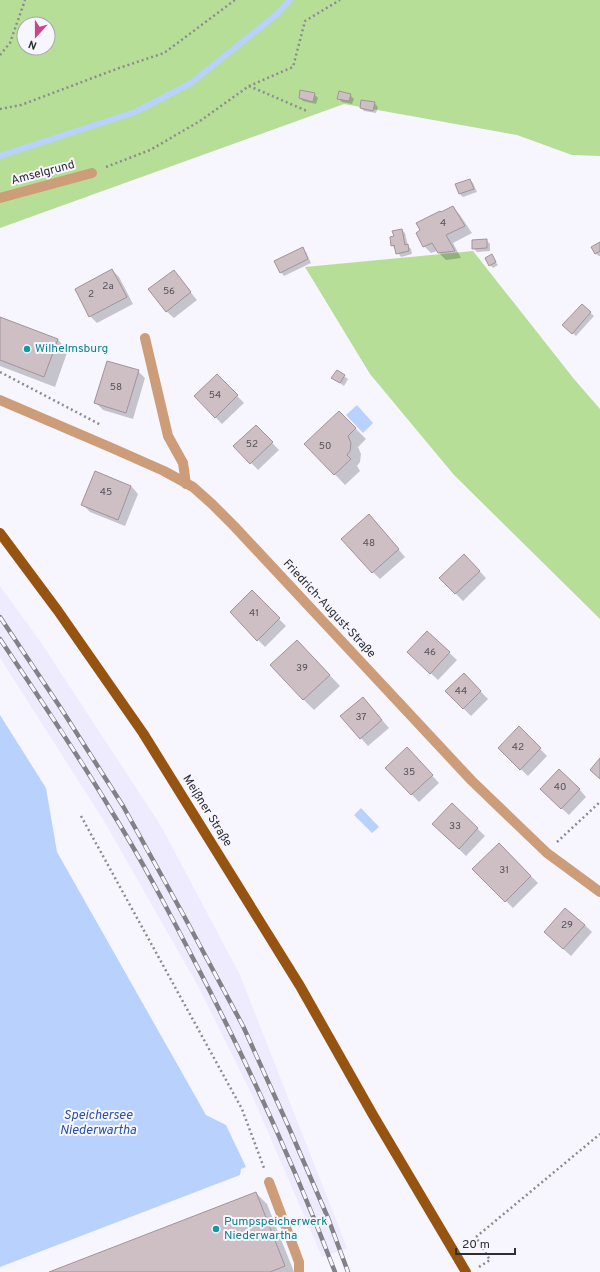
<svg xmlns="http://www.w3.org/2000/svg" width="600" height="1272" viewBox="0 0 600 1272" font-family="Overpass,sans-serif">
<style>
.built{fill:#edebfd}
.green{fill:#b6de96;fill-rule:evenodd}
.water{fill:#b9d1fd}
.shadow{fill:#0003}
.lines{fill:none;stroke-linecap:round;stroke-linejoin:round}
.stream{stroke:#b9d1fd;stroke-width:6}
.building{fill:#cebfc5;stroke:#a19399}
.path{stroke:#8c8b92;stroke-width:2.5;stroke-dasharray:2 3;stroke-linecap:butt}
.minor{stroke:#cd9c78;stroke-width:10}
.major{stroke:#975310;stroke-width:10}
.rail-casing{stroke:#828188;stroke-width:4.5}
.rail{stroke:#f7f6ff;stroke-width:3;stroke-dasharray:9;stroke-linecap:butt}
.culture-dot{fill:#0f9aa8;stroke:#f7f6ff;stroke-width:1.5}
.labels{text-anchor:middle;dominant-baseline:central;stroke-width:4;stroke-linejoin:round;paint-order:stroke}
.number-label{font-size:10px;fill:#565258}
.street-label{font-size:12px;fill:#2e2e33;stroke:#f7f6ff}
.culture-label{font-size:12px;fill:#0d838f;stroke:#f7f6ff;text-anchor:start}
.water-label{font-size:13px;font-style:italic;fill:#2851a3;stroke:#f7f6ff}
</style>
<rect width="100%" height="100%" fill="#f7f6ff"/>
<path class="built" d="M 0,586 L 40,641 L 161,826 L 240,975 L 347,1248 L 322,1257 L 252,1095 L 198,986 L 104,821 L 0,658 Z"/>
<path class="green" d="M 0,0 L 600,0 L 600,156 L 572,155 L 517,135 L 344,104 L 0,228 ZM 24,24 L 48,24 L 48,48 L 24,48 Z
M 473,251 L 574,379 L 600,409 L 600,619 L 454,475 L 370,374 L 305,267 Z"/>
<path class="water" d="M 357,405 L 373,423 L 363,433 L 346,415 Z
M 0,715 L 46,788 L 57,852 L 206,1115 L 226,1125 L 246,1167 L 241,1169 L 240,1175 L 0,1267 Z
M 361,808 L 379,827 L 372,833 L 354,815 Z"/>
<path class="shadow" d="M 314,94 L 318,98 L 316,104 L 303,101 L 300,98 Z
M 350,95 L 354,99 L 352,104 L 342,102 L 338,98 Z
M 374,103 L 378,107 L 376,113 L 364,111 L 361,108 Z
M 470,180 L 473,183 L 477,192 L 463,197 L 460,194 L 457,184 Z
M 453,207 L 460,215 L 472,233 L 453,243 L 461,258 L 446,260 L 437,251 L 431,253 L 424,246 L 441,213 Z
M 402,230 L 405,233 L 408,246 L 411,249 L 412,254 L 401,257 L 392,245 L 395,237 Z
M 486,240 L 490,244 L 490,251 L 477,252 L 473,248 Z
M 600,243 L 600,256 L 599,256 L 595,253 Z
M 302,249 L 306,252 L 311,263 L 284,276 L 281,272 Z
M 491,256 L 498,265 L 493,268 L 490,265 Z
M 112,270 L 119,277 L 133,304 L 97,323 L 90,316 Z
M 173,271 L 197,300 L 174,318 L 166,311 Z
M 582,305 L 594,316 L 576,336 L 564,325 Z
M 0,318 L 58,340 L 68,350 L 55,387 L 0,366 Z
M 138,371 L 145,378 L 133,419 L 103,410 L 96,403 Z
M 337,371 L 348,379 L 344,386 L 333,378 Z
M 217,375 L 244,403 L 222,424 L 195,396 Z
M 339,412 L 366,439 L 358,447 L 361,454 L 360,462 L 357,466 L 360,471 L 345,485 L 306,444 Z
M 256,426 L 279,450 L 258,470 L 235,446 Z
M 95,473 L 131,486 L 138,494 L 125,526 L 90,512 L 83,505 Z
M 376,523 L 405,557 L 380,579 L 373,572 Z
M 471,562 L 486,578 L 463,601 L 440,578 Z
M 252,592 L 286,626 L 265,647 L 231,612 Z
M 427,632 L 457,660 L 438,680 L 415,659 Z
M 308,652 L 340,686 L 314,710 L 303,699 Z
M 464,674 L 488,699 L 471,716 L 446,691 Z
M 370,706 L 389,728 L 368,746 L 342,717 Z
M 519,728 L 547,756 L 528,776 L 499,748 Z
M 414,756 L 439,783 L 419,802 L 386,768 Z
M 579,789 L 586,797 L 569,815 L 548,796 Z
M 452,804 L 485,836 L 466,856 L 440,831 Z
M 499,844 L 538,883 L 513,908 L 474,869 Z
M 585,925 L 592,932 L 571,956 L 552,939 Z
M 256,1193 L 267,1204 L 294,1272 L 52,1272 Z"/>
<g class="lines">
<path class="stream" d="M 0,156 L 135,112 L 191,83 L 277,14 L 290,0"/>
</g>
<path class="building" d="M 300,90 L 315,93 L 313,102 L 299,98 Z
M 339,91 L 351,94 L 349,101 L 337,99 Z
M 361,100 L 375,102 L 373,111 L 360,108 Z
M 470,179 L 474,189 L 459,194 L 455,184 Z
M 453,206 L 465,226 L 446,235 L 455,251 L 438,253 L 432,243 L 423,247 L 416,233 L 420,230 L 416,223 L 440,211 L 441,212 Z
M 402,229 L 405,245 L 408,244 L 409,251 L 396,254 L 394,245 L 391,246 L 390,237 L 394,236 L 392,231 Z
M 487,239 L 487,248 L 472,249 L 472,240 Z
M 600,242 L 600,251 L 595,254 L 591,247 Z
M 303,247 L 308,259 L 280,273 L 274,261 Z
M 492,254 L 496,262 L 489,266 L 485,258 Z
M 112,269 L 127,297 L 89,317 L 75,289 Z
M 174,270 L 191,292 L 166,312 L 148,289 Z
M 582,304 L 591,312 L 572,334 L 562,325 Z
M 0,317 L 58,339 L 44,377 L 0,360 Z
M 107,361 L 139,370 L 126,413 L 94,403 Z
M 337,370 L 345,375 L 340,383 L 331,378 Z
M 217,374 L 238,395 L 215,418 L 194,396 Z
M 339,411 L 356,428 L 348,436 L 351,443 L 350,451 L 347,455 L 351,459 L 334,475 L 304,444 Z
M 256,425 L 273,442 L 250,464 L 233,446 Z
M 95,471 L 131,486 L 118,520 L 81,505 Z
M 369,514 L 399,549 L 372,573 L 341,539 Z
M 464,554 L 480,571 L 455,594 L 439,578 Z
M 252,590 L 280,618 L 257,641 L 230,612 Z
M 427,631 L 450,652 L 430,674 L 407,652 Z
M 297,640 L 330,675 L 303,700 L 270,665 Z
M 464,673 L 481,691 L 463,709 L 445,691 Z
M 363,697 L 382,720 L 360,739 L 340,716 Z
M 519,726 L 541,748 L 520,770 L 498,748 Z
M 407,747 L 433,775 L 411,795 L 385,768 Z
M 600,758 L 600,779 L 590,770 Z
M 559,769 L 580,789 L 561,809 L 540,789 Z
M 452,803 L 478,828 L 459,849 L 432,824 Z
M 499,843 L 531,876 L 505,902 L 472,869 Z
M 565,908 L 585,925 L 563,949 L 544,932 Z
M 256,1192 L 285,1266 L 270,1272 L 49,1272 Z"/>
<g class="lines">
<path class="path" d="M 0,55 L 10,43 L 25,0
M 249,86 L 307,111
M 0,109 L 21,105 L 119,68 L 164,53 L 235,0
M 106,167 L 150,150 L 200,121 L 249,86 L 293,67 L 305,21 L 340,0
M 0,372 L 101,425
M 81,816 L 242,1109 L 264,1168
M 557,842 L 600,802
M 479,1267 L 490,1260 L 476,1237 L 600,1134"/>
<path class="minor" d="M 0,198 L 92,173
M 145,338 L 168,436 L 183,463 L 186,484
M 0,400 L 112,448 L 164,471 L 193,487 L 212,504 L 234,526 L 472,781 L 547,853 L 600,892
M 269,1182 L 299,1262 L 299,1272"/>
<path class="major" d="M 0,533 L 58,611 L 143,733 L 300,986 L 373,1115 L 466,1272"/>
<defs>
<path id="rail" d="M 0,617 L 62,710 L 123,806 L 184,916 L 243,1026 L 290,1130 L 328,1218 L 348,1272
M 0,639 C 38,696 77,753 112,812 C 143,862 170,914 197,966 C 249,1066 295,1167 335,1272"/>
</defs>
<use href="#rail" class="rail-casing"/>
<use href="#rail" class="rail"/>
</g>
<g class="culture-dot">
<circle cx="27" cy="349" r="4"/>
<circle cx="216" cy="1229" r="4"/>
</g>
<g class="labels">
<g class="number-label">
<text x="443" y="223">4</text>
<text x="108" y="286">2a</text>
<text x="169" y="291">56</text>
<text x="91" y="294">2</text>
<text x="116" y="387">58</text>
<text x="215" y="395">54</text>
<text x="252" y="444">52</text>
<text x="325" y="446">50</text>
<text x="106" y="492">45</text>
<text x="369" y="543">48</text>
<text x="254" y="613">41</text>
<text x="430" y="652">46</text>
<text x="302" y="668">39</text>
<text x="461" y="691">44</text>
<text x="361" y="717">37</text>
<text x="518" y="747">42</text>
<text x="409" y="772">35</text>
<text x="560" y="787">40</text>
<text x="455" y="826">33</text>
<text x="504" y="870">31</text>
<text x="567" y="925">29</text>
</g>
<g class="street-label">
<text transform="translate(43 173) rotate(-15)">Amselgrund</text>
<text transform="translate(329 609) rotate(47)">Friedrich-August-Straße</text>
<text transform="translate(207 811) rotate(58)">Meißner Straße</text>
</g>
<g class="culture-label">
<text x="35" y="349">Wilhelmsburg</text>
<text x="224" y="1222">Pumpspeicherwerk<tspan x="224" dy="14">Niederwartha</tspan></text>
</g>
<g class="water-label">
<text x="98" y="1116">Speichersee<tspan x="98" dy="15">Niederwartha</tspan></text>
</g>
</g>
<g transform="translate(36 36) rotate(201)"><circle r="19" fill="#f7f6ff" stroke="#a7a6ad"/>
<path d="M0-3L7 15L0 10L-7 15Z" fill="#ca468b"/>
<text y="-6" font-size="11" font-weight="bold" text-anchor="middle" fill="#2e2e33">N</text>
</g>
<path d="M456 1248v6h59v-6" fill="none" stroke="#2e2e33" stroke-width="2"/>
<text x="462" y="1248" font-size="12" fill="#2e2e33" stroke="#f7f6ff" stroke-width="3" paint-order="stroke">20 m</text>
</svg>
